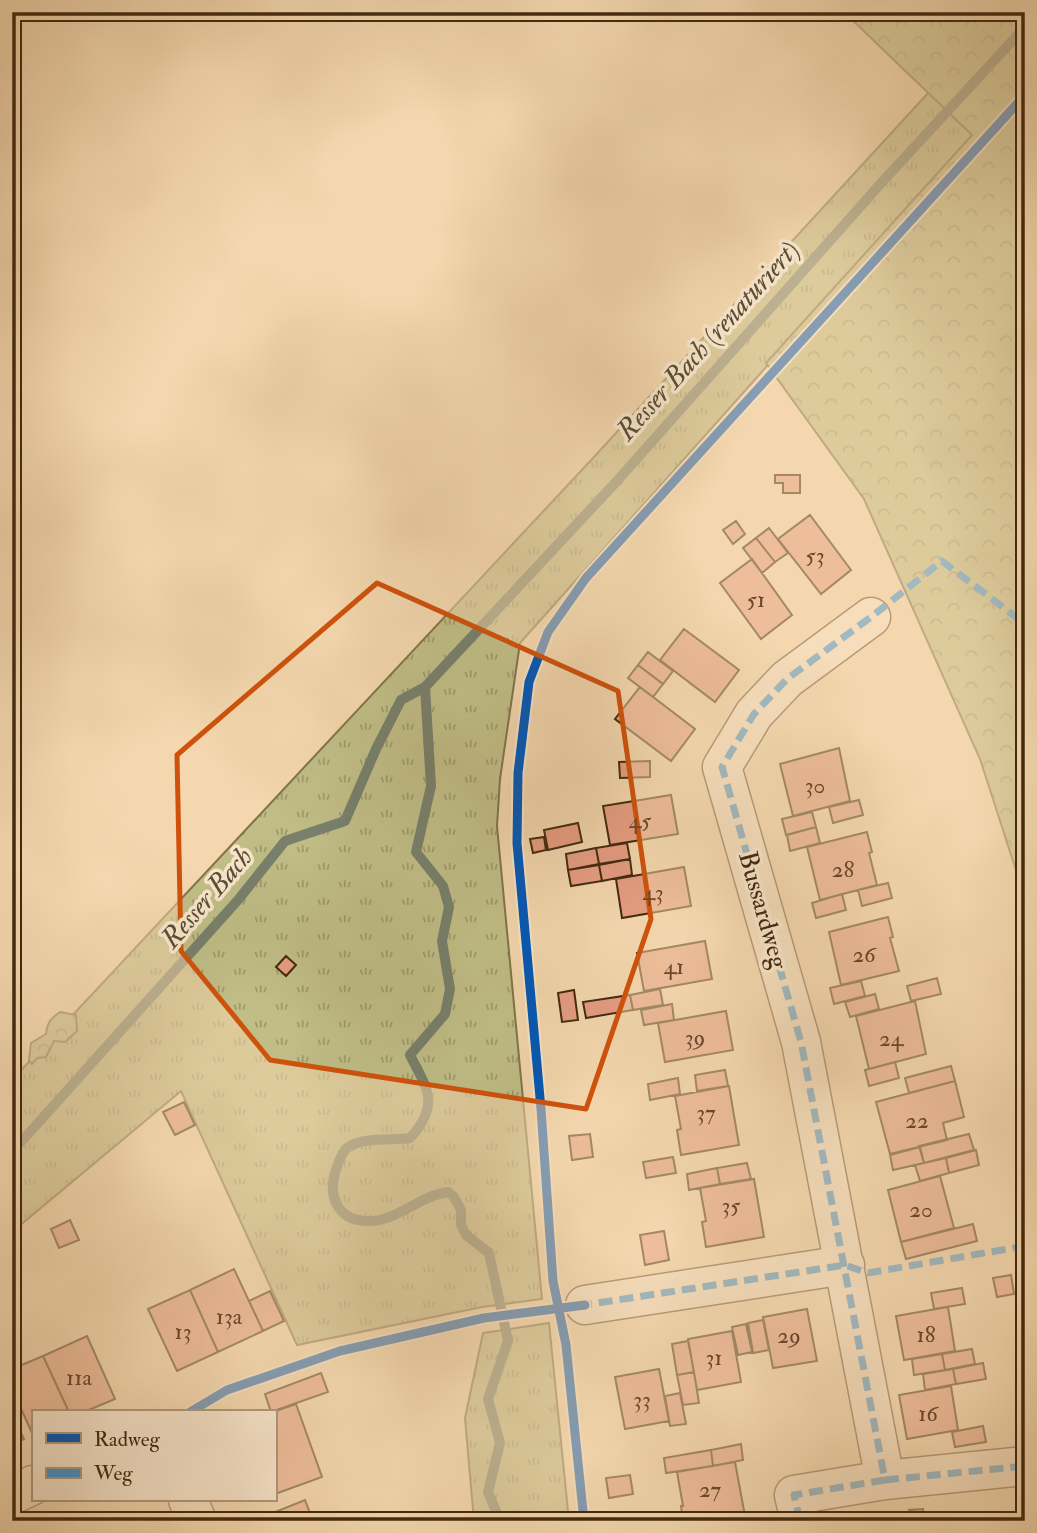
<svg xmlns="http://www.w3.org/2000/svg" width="1037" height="1533" viewBox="0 0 1037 1533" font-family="'IM FELL Double Pica',serif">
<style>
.grass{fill:url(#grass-tufts);stroke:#81744a;stroke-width:2}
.forest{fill:url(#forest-crowns);stroke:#81744a;stroke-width:2}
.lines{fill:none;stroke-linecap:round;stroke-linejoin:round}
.stream{stroke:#78806c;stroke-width:10}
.building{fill:#e69d82;stroke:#422a0f;stroke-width:2}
.minor-casing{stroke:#6e5537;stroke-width:41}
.minor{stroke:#f8e5ca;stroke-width:38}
.quiet{stroke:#3f96d2;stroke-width:7;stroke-dasharray:14 7;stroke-linecap:butt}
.cycleway-casing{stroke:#f8e5ca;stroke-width:13}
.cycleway{stroke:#0057b8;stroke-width:9}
.marked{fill:none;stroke:#cf520c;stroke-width:5;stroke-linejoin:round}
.labels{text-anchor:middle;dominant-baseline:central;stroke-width:7;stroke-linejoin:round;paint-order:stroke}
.number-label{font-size:23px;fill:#6b472c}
.street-label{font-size:26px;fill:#422a0f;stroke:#f8e5ca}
.water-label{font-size:28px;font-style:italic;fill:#584e36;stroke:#f8e5ca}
</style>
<defs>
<pattern id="grass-tufts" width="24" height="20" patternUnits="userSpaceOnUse" patternTransform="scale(1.75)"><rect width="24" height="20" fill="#c0bd86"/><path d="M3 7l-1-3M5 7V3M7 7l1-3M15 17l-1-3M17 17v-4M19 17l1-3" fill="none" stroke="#9e9a6c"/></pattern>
<pattern id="forest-crowns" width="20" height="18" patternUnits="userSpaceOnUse" patternTransform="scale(1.75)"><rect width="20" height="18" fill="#c0bd86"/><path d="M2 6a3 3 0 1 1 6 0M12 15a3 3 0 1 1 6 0" fill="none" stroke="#9e9a6c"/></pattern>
</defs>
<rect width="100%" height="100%" fill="#f4d7ae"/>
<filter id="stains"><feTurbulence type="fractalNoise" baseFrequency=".00286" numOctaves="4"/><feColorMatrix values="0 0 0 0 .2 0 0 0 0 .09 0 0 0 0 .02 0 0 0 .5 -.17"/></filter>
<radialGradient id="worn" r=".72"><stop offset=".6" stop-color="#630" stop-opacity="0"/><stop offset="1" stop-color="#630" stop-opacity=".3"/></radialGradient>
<path class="grass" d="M 929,92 L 973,135 L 520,643 L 500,779 L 497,826 L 542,1299 L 482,1307 L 297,1345 L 181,1091 L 12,1232 L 12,1080 L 593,458 Z
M 549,1323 L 569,1521 L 474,1521 L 465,1418 L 483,1333 Z"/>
<path class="forest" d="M 844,12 L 1025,12 L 1025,898 L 980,759 L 864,499 L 766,363 L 972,135 Z
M 60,1012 L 76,1015 L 77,1031 L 65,1042 L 54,1041 L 46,1057 L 37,1058 L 32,1064 L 29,1060 L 31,1043 L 46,1034 C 47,1023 51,1018 60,1012 Z"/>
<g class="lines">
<path class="stream" d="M 425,687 L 431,786 L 416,852 L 443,886 L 449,907 L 442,941 L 450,989 L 445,1014 L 410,1055 C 428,1090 440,1105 410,1138 C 392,1141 363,1136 347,1148 C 342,1152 339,1161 337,1167 C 327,1193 335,1220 367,1221 C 397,1222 418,1196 448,1192 L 454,1197 L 461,1210 L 461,1225 L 466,1235 L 489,1253 L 508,1341 L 488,1399 L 500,1443 L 488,1492 L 500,1521
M 12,1152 L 238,900 L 285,841 L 345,821 L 376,749 L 401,700 L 425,687 L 617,481 L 883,181 L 1025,27"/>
</g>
<path class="building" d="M 775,475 L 800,475 L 800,493 L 783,493 L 783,483 L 775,483 Z
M 810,515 L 851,570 L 821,594 L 778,539 Z
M 736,521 L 745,534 L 733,544 L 723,530 Z
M 769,528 L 788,553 L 775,562 L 756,538 Z
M 756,538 L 775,562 L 762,573 L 743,548 Z
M 752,559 L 792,615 L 761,639 L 720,583 Z
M 684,629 L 739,670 L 715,702 L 660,660 Z
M 648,652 L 673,671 L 663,684 L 638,665 Z
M 638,665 L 663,684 L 653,697 L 628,678 Z
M 640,687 L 695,729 L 671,761 L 615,719 Z
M 839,748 L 850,801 L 793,816 L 780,764 Z
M 650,761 L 650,777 L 620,778 L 619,762 Z
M 671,795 L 678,834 L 610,845 L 603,806 Z
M 859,800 L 863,815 L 833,823 L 829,807 Z
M 812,812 L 816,827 L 786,835 L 782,819 Z
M 578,823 L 582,842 L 548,850 L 544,830 Z
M 816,827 L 820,843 L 790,851 L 787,835 Z
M 867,832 L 872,852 L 869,853 L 877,885 L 820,900 L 807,847 Z
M 544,837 L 546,850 L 533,853 L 530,839 Z
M 627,843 L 630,859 L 599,864 L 596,848 Z
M 596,848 L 599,864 L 568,870 L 566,854 Z
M 630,859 L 632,875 L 602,881 L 599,865 Z
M 599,865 L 602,881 L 571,886 L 568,870 Z
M 684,867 L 691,906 L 622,918 L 616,879 Z
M 888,883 L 892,898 L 862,906 L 858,890 Z
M 842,894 L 846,910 L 816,918 L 812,903 Z
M 888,917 L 893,937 L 890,938 L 899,971 L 841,985 L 829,932 Z
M 705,941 L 712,979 L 644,991 L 637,953 Z
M 286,956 L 296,965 L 286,976 L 276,967 Z
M 937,978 L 941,994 L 911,1001 L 907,986 Z
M 861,981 L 865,996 L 834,1004 L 830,988 Z
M 660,989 L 663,1005 L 633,1010 L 630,995 Z
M 574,990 L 578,1020 L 562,1022 L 558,993 Z
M 875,994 L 879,1009 L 850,1017 L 845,1002 Z
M 630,995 L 633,1010 L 586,1018 L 583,1002 Z
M 915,1001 L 926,1054 L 869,1069 L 856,1016 Z
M 672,1004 L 674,1020 L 644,1025 L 641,1010 Z
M 726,1011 L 733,1050 L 665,1062 L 658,1023 Z
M 895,1062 L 899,1078 L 869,1086 L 865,1070 Z
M 951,1066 L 955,1081 L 909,1093 L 905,1078 Z
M 725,1070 L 728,1086 L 697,1091 L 695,1075 Z
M 678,1078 L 680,1094 L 650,1100 L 648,1084 Z
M 955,1081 L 964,1117 L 943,1123 L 947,1140 L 890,1154 L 876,1102 Z
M 729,1086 L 739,1145 L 681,1155 L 677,1130 L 681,1129 L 675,1096 Z
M 184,1102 L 195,1125 L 175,1135 L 163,1112 Z
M 590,1134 L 593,1157 L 572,1160 L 569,1136 Z
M 969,1134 L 974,1150 L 924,1163 L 919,1146 Z
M 920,1147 L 924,1163 L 893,1170 L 890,1155 Z
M 976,1150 L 979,1165 L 949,1173 L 946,1158 Z
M 673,1157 L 676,1173 L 646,1178 L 643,1162 Z
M 946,1158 L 949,1173 L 920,1181 L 915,1165 Z
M 747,1163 L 751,1179 L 720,1184 L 717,1168 Z
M 717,1168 L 720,1184 L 689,1190 L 687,1174 Z
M 940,1176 L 954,1228 L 901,1242 L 888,1190 Z
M 754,1179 L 764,1237 L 706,1247 L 702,1222 L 706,1221 L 700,1188 Z
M 70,1220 L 79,1240 L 59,1248 L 51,1229 Z
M 973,1224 L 977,1241 L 906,1259 L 901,1242 Z
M 664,1231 L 669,1260 L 645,1265 L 640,1235 Z
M 234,1269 L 263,1331 L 218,1352 L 190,1290 Z
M 1011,1275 L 1014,1294 L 997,1297 L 993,1278 Z
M 962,1288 L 965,1304 L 934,1309 L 931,1293 Z
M 190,1290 L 218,1352 L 177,1371 L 148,1309 Z
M 270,1291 L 284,1321 L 263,1331 L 249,1301 Z
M 948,1307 L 955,1351 L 904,1360 L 896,1316 Z
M 807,1309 L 817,1361 L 773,1368 L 763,1317 Z
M 763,1320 L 769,1350 L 753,1353 L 748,1323 Z
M 746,1324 L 752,1352 L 738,1355 L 732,1327 Z
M 732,1331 L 741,1382 L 697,1390 L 688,1339 Z
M 87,1336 L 115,1399 L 84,1412 L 69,1412 L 43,1356 Z
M 688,1341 L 694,1372 L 677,1375 L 672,1344 Z
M 972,1349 L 975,1364 L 945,1370 L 942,1354 Z
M 942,1354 L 945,1370 L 914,1375 L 912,1359 Z
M 43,1356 L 69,1412 L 33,1412 L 33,1435 L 12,1389 L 12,1369 Z
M 983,1363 L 986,1379 L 956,1384 L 953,1369 Z
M 659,1369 L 669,1421 L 625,1429 L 615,1377 Z
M 953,1369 L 956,1384 L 925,1390 L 923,1374 Z
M 694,1372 L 699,1403 L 683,1405 L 677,1375 Z
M 321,1373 L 328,1392 L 271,1412 L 265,1394 Z
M 951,1386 L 958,1430 L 907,1439 L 899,1395 Z
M 680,1393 L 686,1424 L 670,1426 L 665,1396 Z
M 296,1404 L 322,1477 L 275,1494 L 273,1412 Z
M 12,1414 L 24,1439 L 12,1445 Z
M 983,1426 L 986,1442 L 955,1447 L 952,1432 Z
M 741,1444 L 743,1460 L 713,1466 L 711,1450 Z
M 711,1450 L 713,1466 L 666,1473 L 664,1458 Z
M 735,1462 L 745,1516 L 718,1521 L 683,1521 L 681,1506 L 683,1506 L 677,1472 Z
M 630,1475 L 633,1494 L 609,1498 L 606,1478 Z
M 305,1500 L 313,1521 L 273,1521 L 270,1514 Z
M 923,1509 L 925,1521 L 911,1521 L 909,1510 Z"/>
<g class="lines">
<defs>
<path id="minor" d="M 585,1305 L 845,1265
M 885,1480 L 1025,1466
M 12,1495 L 33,1485
M 188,1500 L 197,1521
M 800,1521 L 794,1495 L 885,1480 L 801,1042 L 722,767 L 754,714 L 787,679 L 871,617"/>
</defs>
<use href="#minor" class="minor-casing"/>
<use href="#minor" class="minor"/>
<path class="quiet" d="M 578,1306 L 845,1265 L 868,1273 L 1025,1246
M 885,1480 L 1025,1466
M 800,1521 L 794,1495 L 885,1480 L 801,1042 L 722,767 L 754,714 L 787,679 L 871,617 L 942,561 L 1025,624"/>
<defs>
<path id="cycleway" d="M 190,1412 L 227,1390 L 340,1351 L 484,1318 L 585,1305
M 584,1521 L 566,1345 L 553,1281 L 541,1109 L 517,843 L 518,773 L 529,682 L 548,632 L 586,578 L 1025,95"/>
</defs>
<use href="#cycleway" class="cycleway-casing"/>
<use href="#cycleway" class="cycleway"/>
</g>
<path d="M0 0H1037V1533H0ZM 377,583 L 618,691 L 651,919 L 586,1109 L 270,1060 L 181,951 L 177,755 Z" fill="#f4d7ae" fill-opacity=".55" fill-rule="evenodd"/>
<path class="marked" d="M 377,583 L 618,691 L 651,919 L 586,1109 L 270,1060 L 181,951 L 177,755 Z"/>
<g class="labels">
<g class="number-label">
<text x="815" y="555">53</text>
<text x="756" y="599">51</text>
<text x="815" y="785">30</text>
<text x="640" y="820">45</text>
<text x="843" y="869">28</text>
<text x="653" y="892">43</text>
<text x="864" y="954">26</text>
<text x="674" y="966">41</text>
<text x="695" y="1037">39</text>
<text x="891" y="1038">24</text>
<text x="706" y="1112">37</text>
<text x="917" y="1120">22</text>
<text x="731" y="1205">35</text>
<text x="921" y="1209">20</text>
<text x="229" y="1316">13a</text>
<text x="183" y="1331">13</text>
<text x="926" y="1334">18</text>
<text x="789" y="1335">29</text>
<text x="714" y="1357">31</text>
<text x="79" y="1377">11a</text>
<text x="642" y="1399">33</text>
<text x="928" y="1413">16</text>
<text x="710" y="1489">27</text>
</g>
<g class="street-label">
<text transform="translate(763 910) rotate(74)">Bussardweg</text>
</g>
<g class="water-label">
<text transform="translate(708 341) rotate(-48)">Resser Bach (renaturiert)</text>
<text transform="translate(207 898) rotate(-49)">Resser Bach</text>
</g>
</g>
<rect width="1037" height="1533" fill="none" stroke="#f4d7ae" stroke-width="42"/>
<rect x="14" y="14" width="1009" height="1505" fill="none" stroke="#422a0f" stroke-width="3.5"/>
<rect x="21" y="21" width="995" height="1491" fill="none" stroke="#422a0f" stroke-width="2"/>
<rect x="32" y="1410" width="245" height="91" fill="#f8e5ca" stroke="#af9a7f" stroke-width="2"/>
<rect x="46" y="1433" width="35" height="10" fill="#0057b8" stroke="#af9a7f" stroke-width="2"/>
<text x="94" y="1446" font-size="21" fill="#422a0f">Radweg</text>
<rect x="46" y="1468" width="35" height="10" fill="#3f96d2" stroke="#af9a7f" stroke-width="2"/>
<text x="94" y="1480" font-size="21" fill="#422a0f">Weg</text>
<rect width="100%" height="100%" filter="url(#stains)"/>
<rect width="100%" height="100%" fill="url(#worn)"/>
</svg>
